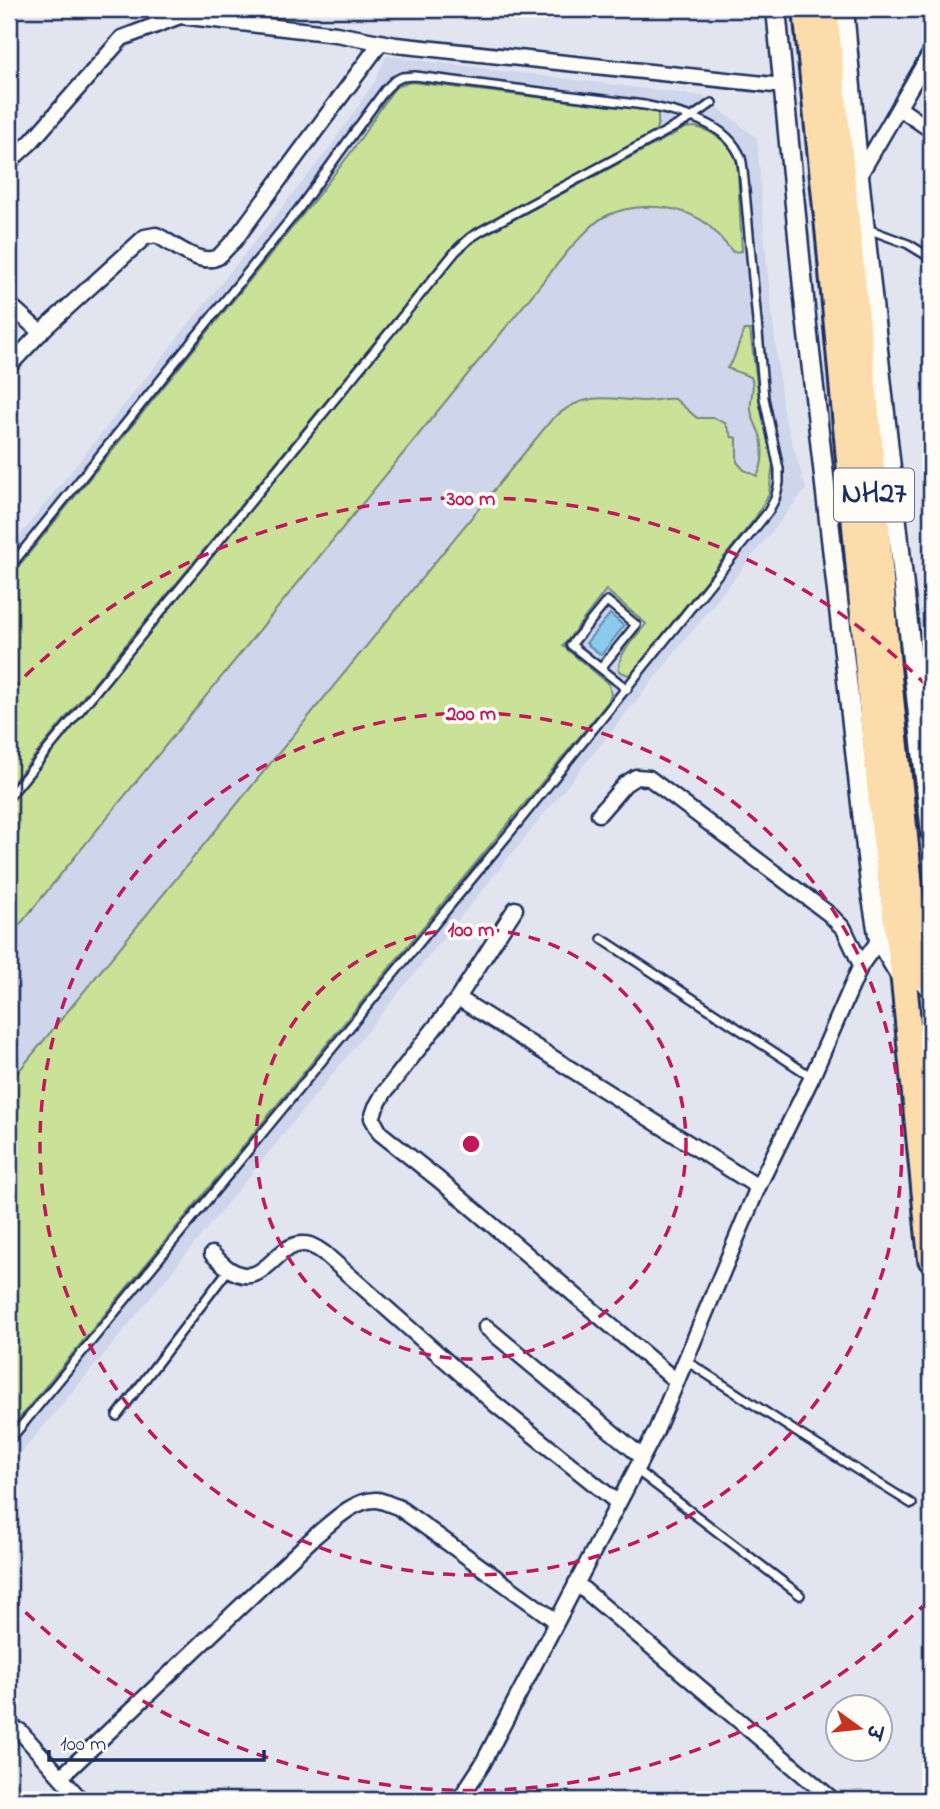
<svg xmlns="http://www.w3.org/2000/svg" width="940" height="1809" viewBox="0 0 940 1809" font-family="'Indie Flower','Playpen Sans Deva',sans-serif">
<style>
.built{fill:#cfd5eb}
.green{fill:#cae297;stroke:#72887a;stroke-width:2}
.water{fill:#8acbeb;stroke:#5e8db3;stroke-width:2}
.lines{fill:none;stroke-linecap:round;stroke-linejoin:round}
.service-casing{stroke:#1b2f5e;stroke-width:12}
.minor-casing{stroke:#1b2f5e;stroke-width:19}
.tertiary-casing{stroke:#1b2f5e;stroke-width:23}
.trunk-casing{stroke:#1b2f5e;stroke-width:30}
.service{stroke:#fdfcf7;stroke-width:7}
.minor{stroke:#fdfcf7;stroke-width:14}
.tertiary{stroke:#fdfcf7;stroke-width:18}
.trunk{stroke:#fddcac;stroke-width:24}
.ring{fill:none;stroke:#c2185b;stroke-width:3.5;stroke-dasharray:12 9}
.labels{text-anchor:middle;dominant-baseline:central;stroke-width:7;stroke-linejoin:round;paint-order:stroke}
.shield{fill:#fdfcf7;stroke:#5f6c8c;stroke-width:2}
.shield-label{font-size:30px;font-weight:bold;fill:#1b2f5e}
.centre{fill:#c2185b;stroke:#fdfcf7;stroke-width:3.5}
.ring-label{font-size:21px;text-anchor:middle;font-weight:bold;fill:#c2185b;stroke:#fdfcf7;stroke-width:7;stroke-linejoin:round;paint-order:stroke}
</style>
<rect width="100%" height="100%" fill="#e2e5f0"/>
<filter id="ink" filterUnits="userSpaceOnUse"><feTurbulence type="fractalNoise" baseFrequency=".0143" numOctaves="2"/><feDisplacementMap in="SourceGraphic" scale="14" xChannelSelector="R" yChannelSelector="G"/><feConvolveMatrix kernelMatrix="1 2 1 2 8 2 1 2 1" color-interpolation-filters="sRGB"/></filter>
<g filter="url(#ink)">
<path class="built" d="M 386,56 L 703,96 L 757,138 L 767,268 L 783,412 L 806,489 L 633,705 L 108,1350 L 9,1467 L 9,549 L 331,146 L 375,81 Z"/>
<path class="green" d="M 411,82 L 652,111 L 658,113 L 658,123 L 655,132 L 470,231 L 456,243 L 9,787 L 9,578 L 308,208 L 352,151 L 391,93 L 397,86 Z
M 695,127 C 710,130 728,141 734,155 C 740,167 738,182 739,195 C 740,213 741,232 742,251 L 733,252 C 725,243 716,232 707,224 C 679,203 634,202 604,217 C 592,223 582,237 572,246 L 9,938 L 9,805 L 455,259 L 466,248 L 481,237 L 685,128 Z
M 744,330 L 750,330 L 760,405 L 773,464 L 769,494 L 756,517 L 632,673 L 628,675 L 619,671 C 617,654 636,637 646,624 L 606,590 L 563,646 L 609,684 L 611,695 L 608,702 L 9,1431 L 9,1083 L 552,419 C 559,414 567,407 575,404 C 597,394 620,400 642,401 C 652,401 667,398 675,399 L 697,418 L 714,418 L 725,423 L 732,437 L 737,438 L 737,462 L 744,470 L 757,476 C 764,464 764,445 759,432 C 756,425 752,418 751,410 C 749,398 756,389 751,377 L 727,368 L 733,360 Z"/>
<path class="water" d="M 610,614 L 624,626 L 601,655 L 586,643 Z"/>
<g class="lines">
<defs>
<path id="service" d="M 865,228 L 908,244 L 931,258
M 9,568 L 298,210 L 385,90 L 394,81 L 402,77 L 415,76 L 644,105 C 677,112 727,121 741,158 C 743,165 743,173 744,180 L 764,398 L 779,469 L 779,483 L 775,499 L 768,512 L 517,824 L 9,1441
M 601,668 L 636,625 L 607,601 L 571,645 L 627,689
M 9,797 L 456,251 L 470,238 L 483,230 L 691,118 L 712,103
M 602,939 L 812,1077
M 685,1360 L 801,1435 L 912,1504
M 117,1416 L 229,1269
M 635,1469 L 800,1595"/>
<path id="minor" d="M 899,108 L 931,130
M 9,162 L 31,142 L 122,38 L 180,16 L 336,34 L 396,45 L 783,86
M 859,176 L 931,52
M 9,304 L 41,333
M 9,366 L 46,327 L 145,237 L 156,235 C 172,242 199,267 218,257 C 223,253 229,245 234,241 L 381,42
M 599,814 L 625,784 L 636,777 L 649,778 L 829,914 L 844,929 L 861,965
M 515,909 L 458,998 L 384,1093 L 376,1107 L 372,1118 L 380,1133 L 438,1179 L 676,1381
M 920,982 L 931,991
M 458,998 L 758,1187
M 212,1254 C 218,1259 223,1265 229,1269 C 267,1294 275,1236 310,1245 C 315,1247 320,1250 324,1253 L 495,1404 L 618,1503
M 486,1327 L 642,1457
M 576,1583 L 833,1800
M 9,1728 L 13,1728 L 20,1731 L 81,1800
M 61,1777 L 315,1536 C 330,1524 355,1498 377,1500 C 384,1501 391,1505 398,1507 L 556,1621
M 459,1800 L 482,1765 L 656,1431 L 758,1187 L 812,1077 L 861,965 L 879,940"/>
<path id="tertiary" d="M 776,9 L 805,308 L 871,892 L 879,940 L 900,975
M 844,9 L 859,176 L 931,833
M 924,955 L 931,906"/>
<path id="trunk" d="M 806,9 L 829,238 L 871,704 L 884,833 L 904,981 L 931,1259
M 825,9 L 870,442 L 888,667 L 919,976"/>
</defs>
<use href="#service" class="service-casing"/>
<use href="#minor" class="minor-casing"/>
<use href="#tertiary" class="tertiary-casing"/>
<use href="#trunk" class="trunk-casing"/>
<use href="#service" class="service"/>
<use href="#minor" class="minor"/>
<use href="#tertiary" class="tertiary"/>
<use href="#trunk" class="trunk"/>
</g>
</g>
<g class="ring">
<circle cx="471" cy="1144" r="215"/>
<circle cx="471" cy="1144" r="431"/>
<path d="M928 1601A646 646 0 0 1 10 1597M10 691A646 646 0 0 1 928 687"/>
</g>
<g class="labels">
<rect class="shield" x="834" y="468.5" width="80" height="53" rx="5"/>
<g class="shield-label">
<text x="874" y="495">NH27</text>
</g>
</g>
<circle cx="471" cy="1144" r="10" class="centre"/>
<g class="ring-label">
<text x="471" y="505">300 m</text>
<text x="471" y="720">200 m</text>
<text x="471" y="936">100 m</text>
</g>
<rect width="940" height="1809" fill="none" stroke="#fdfcf7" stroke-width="35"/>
<rect x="18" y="18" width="905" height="1774" fill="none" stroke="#1b2f5e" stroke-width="2.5" filter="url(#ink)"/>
<g transform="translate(859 1728) rotate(105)"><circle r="33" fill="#fdfcf7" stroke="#a3aaba" stroke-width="2"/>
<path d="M0-5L12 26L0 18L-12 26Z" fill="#c8321e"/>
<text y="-10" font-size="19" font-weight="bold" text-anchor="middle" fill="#1b2f5e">उ</text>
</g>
<path d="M49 1750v10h215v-10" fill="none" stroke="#1b2f5e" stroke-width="3.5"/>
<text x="60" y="1750" font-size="21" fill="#1b2f5e" stroke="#fdfcf7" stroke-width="5" paint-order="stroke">100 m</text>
</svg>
